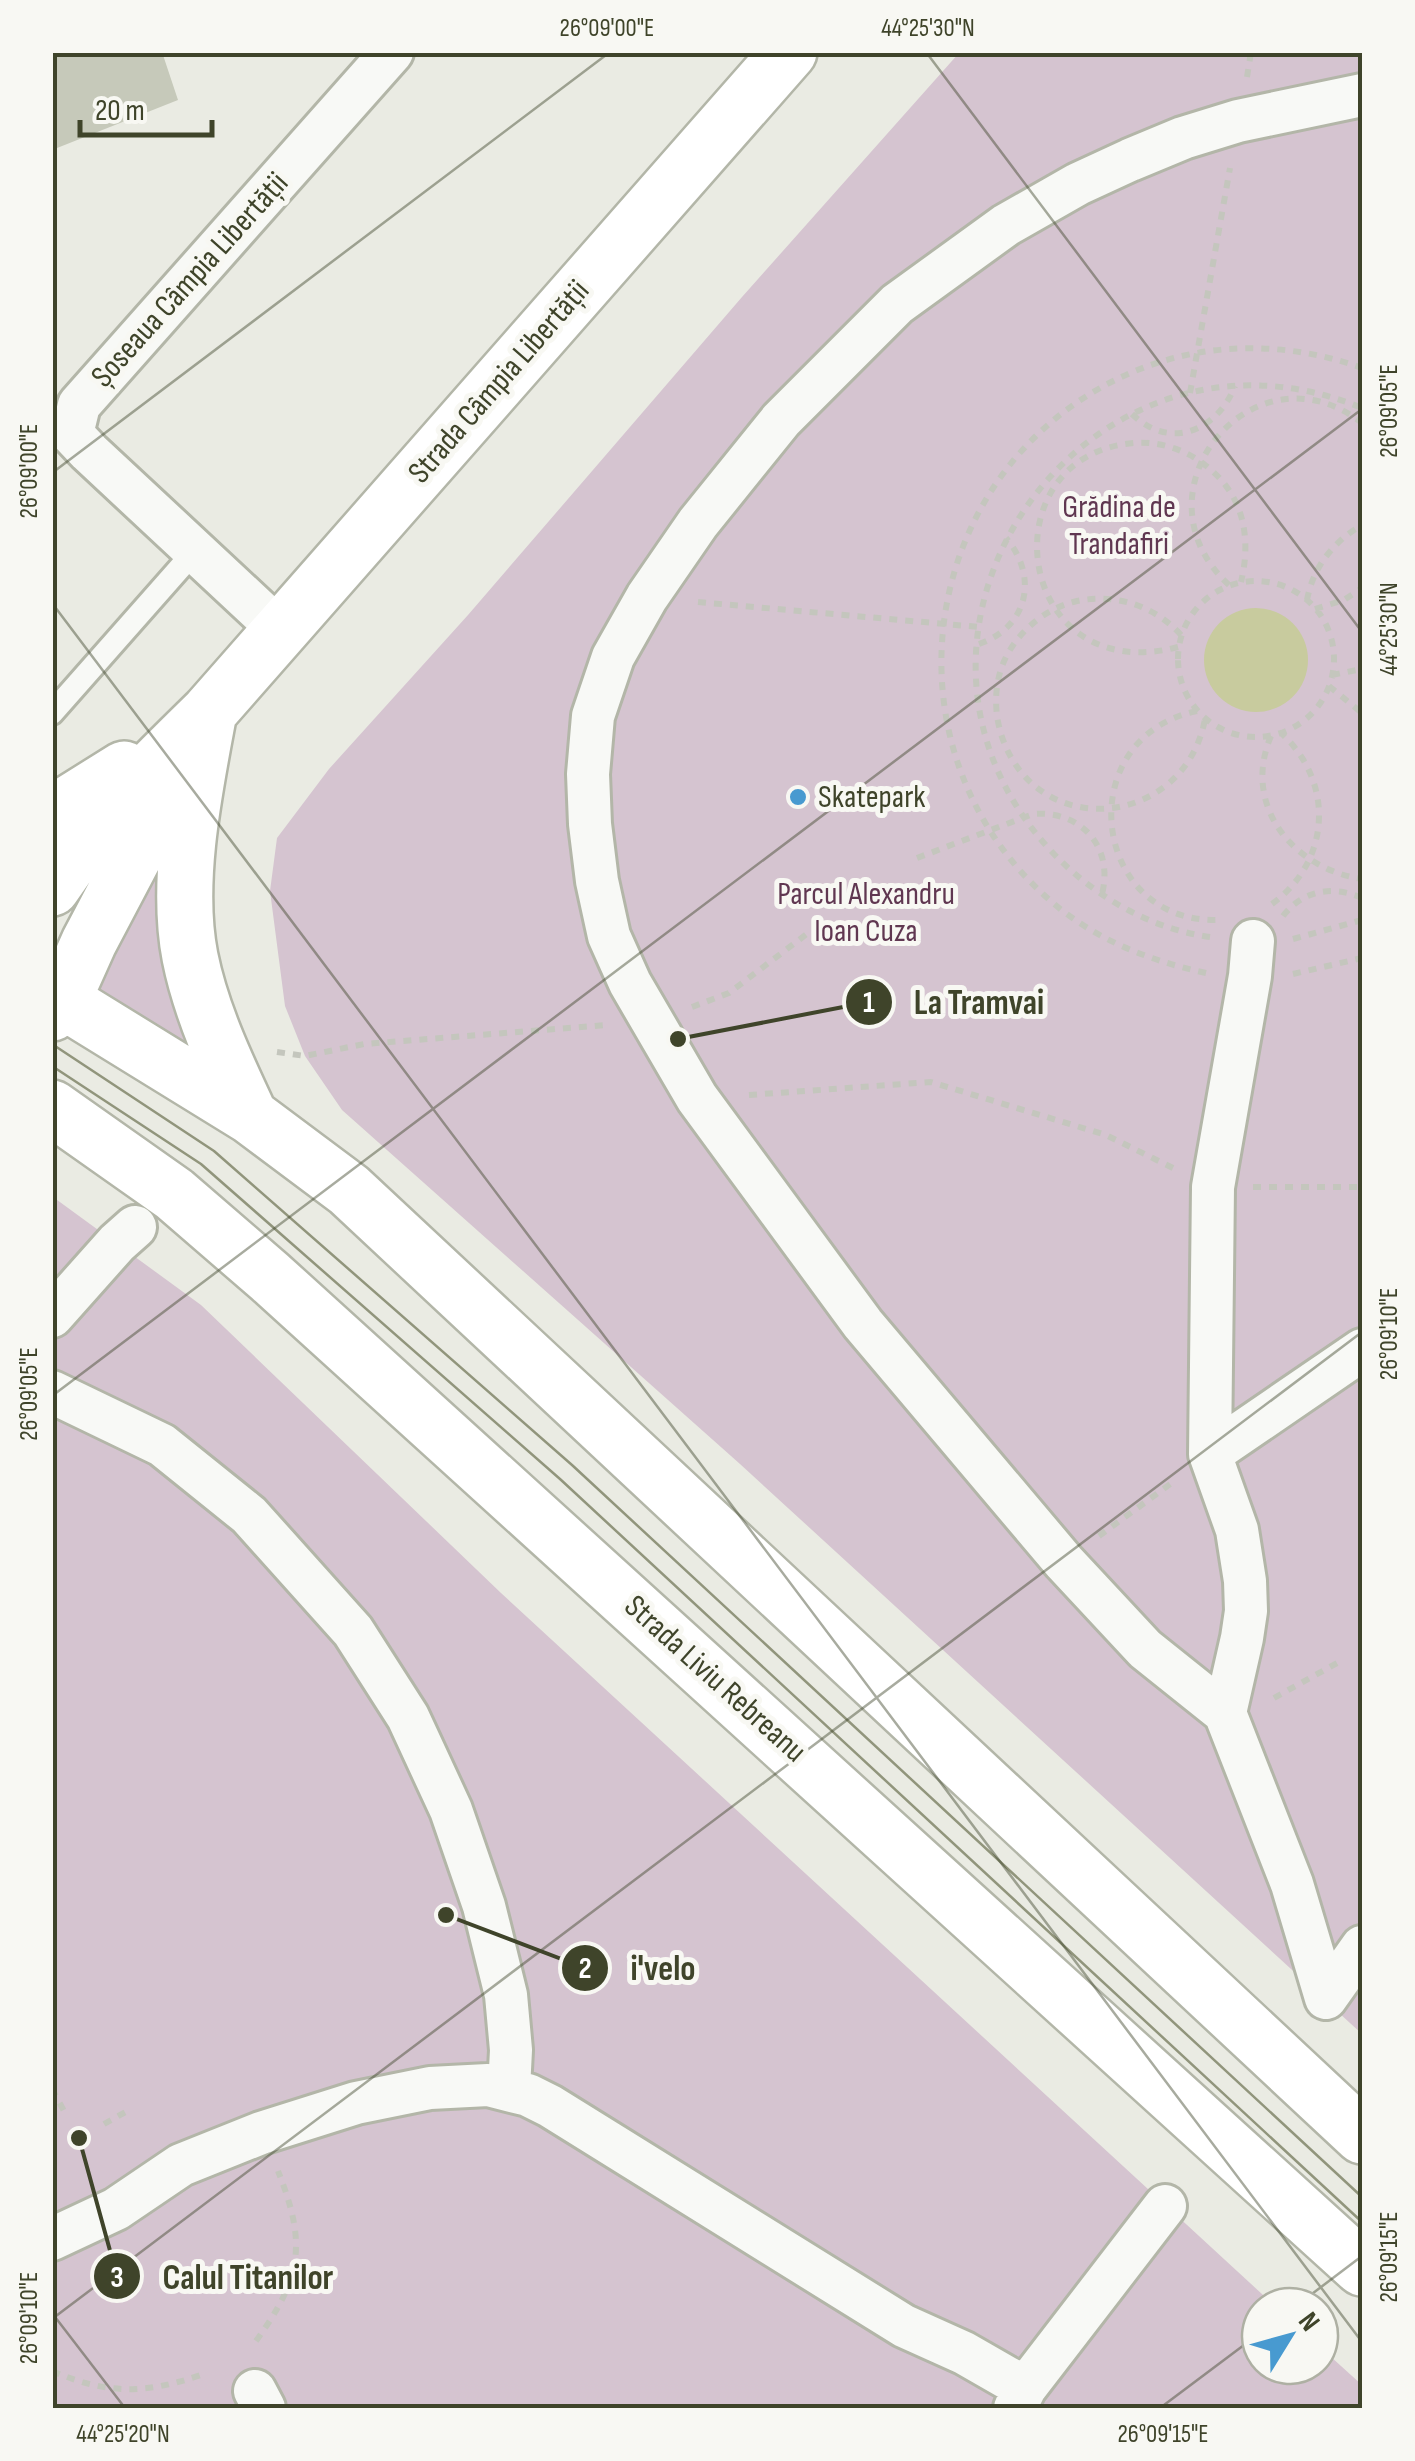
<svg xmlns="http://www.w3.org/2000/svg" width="1415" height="2461" viewBox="0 0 1415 2461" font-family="'Sofia Sans Condensed',sans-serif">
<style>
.green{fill:#d5c4d0}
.water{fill:#c8cb9e}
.building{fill:#c6c9ba}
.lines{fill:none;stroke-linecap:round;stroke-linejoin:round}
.lane-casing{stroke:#b3b6a8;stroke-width:28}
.street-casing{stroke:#b3b6a8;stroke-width:48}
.secondary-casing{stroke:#b3b6a8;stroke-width:60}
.path{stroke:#c4c6bd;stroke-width:6;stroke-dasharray:8 8;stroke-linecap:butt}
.lane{stroke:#f8f9f6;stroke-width:22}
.street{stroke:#f8f9f6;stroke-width:42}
.secondary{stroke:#fff;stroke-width:55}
.tram{stroke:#91957c;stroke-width:2.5}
.ticks{fill:none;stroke:#3f442a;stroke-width:2.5;stroke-opacity:0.45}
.poi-dot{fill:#489ad0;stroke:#f8f8f3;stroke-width:4}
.labels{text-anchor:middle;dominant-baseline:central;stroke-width:10;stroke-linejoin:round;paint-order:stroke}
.street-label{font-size:32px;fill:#3f442a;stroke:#f8f8f3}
.park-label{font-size:32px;fill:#603751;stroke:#f8f8f3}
.poi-label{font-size:32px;fill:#3f442a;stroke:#f8f8f3;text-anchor:start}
.leader{fill:none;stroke:#3f442a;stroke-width:4}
.callout-dot{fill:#3f442a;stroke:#f8f8f3;stroke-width:4}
.mark-label{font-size:30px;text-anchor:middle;font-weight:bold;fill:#fff}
.callout-label{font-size:35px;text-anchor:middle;font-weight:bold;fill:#3f442a;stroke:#f8f8f3;stroke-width:10;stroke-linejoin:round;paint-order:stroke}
.neatline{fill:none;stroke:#3f442a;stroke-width:4}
.ticks-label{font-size:25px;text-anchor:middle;fill:#3f442a}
</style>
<rect width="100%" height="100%" fill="#eaebe3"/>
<path class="green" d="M 959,53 L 1362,53 L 1362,2034 L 740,1464 L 342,1110 L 305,1056 L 285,1006 L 270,891 L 277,838 L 329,769 L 468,615 L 742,297 Z
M 163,835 L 214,1062 L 88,993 Z
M 53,1197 L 201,1305 L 501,1593 L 1275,2306 L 1260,2306 L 1260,2366 L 1320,2366 L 1320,2347 L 1362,2385 L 1362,2408 L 53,2408 Z"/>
<path class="water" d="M1204 660a52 52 0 1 1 104 0a52 52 0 1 1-104 0Z"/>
<path class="building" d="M 52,52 L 162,52 L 178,100 L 52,150 Z"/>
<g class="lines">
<defs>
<path id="lane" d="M 52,713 L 194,552"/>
<path id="street" d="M 281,631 L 89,452 L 72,434 L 79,405 L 392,52
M 52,1316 L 117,1243 L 135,1227
M 52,1392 L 162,1445 L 249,1515 L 353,1631 L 408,1717 L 451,1810 L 484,1906 L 506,1995 L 511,2050 L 509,2089
M 1210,1454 L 1213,1187 L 1250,976 L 1253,941
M 1225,1713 L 1145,1649 L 1064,1562 L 863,1324 L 697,1098 L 630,983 L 609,936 L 597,881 L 590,824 L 588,774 L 593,716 L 613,657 L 647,597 L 698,523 L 781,420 L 897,304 L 1006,225 L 1078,184 L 1130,160 L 1183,138 L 1238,121 L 1362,95
M 1326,1998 L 1292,1884 L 1225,1713 L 1242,1638 L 1246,1611 L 1245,1581 L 1237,1530 L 1210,1454 L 1362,1350
M 1326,1998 L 1362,1947
M 52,2239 L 116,2209 L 181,2165 L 261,2133 L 356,2103 L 430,2088 L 488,2085 L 528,2095 L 550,2106 L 904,2326 L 964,2353 L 1025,2388
M 255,2391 L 264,2408
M 1015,2408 L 1025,2388 L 1165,2206"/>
<path id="secondary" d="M 209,712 C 195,787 175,881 190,957 C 201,1012 226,1065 250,1116
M 52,814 L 124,769
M 52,888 C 96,821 153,767 209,712 L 789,52
M 52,994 L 250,1116 L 349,1190 L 1362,2136
M 52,1013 L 63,1000 L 89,942 L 188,754
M 52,1108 L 174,1194 L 270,1277 L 1362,2268"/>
</defs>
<use href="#lane" class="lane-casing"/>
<use href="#street" class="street-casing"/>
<use href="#secondary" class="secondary-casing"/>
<path class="path" d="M 1247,77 L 1251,52
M 1190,393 L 1230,168
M 1132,414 C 1170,451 1217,431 1235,386
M1178 659a78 78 0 1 1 156 0a78 78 0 1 1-156 0Z
M 1229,585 C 1127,491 1255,339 1362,423
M 1307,600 C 1313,567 1334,541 1362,525
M 698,602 L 979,627
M 1315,609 L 1344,600 L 1362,588
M 1181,635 C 1155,606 1116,593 1077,601 C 1047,608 1022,628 1007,655 C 994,680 993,710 1002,737 C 1038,843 1185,827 1205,719
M 979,644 C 1028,627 1039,577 1006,538
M 1178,647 C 1014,690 985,455 1134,443 C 1162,441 1190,451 1211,470 C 1245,499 1251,541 1241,582
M 1332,675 L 1362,669
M 1329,686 L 1362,713
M 1197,711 C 1070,737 1090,923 1218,920
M 1271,736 C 1241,806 1294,869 1362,879
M 917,858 L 1033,814 C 1081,810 1114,847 1102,894
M 1272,904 C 1331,861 1335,782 1281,733
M 1283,916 C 1303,890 1333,885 1362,898
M 1210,937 C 1151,929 1095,897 1053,853 C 848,636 1085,294 1362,408
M 1293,939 L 1362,920
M 1206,973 C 1146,960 1089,937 1044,895 C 873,738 923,455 1140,369 C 1211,341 1290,342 1362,368
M 1293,974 L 1362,958
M 692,1007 L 729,993 L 812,930
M 277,1052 L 305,1056 L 364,1044 L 607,1025
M 749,1095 L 931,1082 L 1106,1135 L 1175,1169
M 1253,1187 L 1362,1187
M 1099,1536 L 1173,1482
M 1274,1698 L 1339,1662
M 52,2089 L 64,2111
M 104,2124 L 131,2109
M 256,2341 C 302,2277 307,2244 278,2171
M 52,2371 C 108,2395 145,2394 201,2375"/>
<use href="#lane" class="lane"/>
<use href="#street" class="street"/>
<use href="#secondary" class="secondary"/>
<path class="tram" d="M 52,1044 L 214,1151 L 572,1465 L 1362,2197
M 52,1066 L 201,1164 L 560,1479 L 1362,2222"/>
</g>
<path class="ticks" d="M 926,52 L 1362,632M 52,473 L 610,52M 52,603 L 1362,2342M 52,1396 L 1362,409M 1296,2306 L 1362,2256M 52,2313 L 125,2408M 52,2319 L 1362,1332M 1160,2408 L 1260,2333"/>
<circle class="poi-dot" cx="798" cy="797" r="10"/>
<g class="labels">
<g class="street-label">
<text transform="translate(190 280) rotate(-48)">Șoseaua Câmpia Libertății</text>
<text transform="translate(499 382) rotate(-49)">Strada Câmpia Libertății</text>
<text transform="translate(715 1679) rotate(42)">Strada Liviu Rebreanu</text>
</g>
<g class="park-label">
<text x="1119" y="507">Grădina de<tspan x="1119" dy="37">Trandafiri</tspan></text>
<text x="866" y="894">Parcul Alexandru<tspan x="866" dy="37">Ioan Cuza</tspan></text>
</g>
<g class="poi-label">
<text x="818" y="797">Skatepark</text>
</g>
</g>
<path class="leader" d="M678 1039L869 1002M446 1915L585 1968M79 2138L117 2276"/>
<g class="callout-dot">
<circle cx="678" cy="1039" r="10"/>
<circle cx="446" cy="1915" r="10"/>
<circle cx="79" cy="2138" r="10"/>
<circle cx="869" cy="1002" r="25"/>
<circle cx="585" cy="1968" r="25"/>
<circle cx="117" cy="2276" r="25"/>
</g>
<g class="mark-label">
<text x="869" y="1012">1</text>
<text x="585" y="1978">2</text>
<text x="117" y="2287">3</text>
</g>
<g class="callout-label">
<text x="979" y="1014">La Tramvai</text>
<text x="663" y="1980">i'velo</text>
<text x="248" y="2289">Calul Titanilor</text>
</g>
<rect width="1415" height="2461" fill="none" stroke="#f8f8f3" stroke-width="110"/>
<g transform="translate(1290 2336) rotate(53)"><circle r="48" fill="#f8f8f3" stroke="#aeb0a3" stroke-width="2.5"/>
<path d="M0-8L18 38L0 25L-18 38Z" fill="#489ad0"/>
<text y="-15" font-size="28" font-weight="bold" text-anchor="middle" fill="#3f442a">N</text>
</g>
<path d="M80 120v15h132v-15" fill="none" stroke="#3f442a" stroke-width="5"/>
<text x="95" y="120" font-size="30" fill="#3f442a" stroke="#f8f8f3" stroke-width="8" paint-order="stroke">20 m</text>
<rect x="55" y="55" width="1305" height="2351" class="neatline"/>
<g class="ticks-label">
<text x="607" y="36">26°09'00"E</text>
<text x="928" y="36">44°25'30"N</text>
<text transform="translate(1388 411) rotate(-90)" y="9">26°09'05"E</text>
<text transform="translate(28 471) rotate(-90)" y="9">26°09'00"E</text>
<text transform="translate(1388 629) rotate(-90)" y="9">44°25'30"N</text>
<text transform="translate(1388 1334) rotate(-90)" y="9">26°09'10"E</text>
<text transform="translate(28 1394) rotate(-90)" y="9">26°09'05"E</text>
<text transform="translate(1388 2257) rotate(-90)" y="9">26°09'15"E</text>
<text transform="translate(28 2318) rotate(-90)" y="9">26°09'10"E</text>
<text x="123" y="2442">44°25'20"N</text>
<text x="1163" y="2442">26°09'15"E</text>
</g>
</svg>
